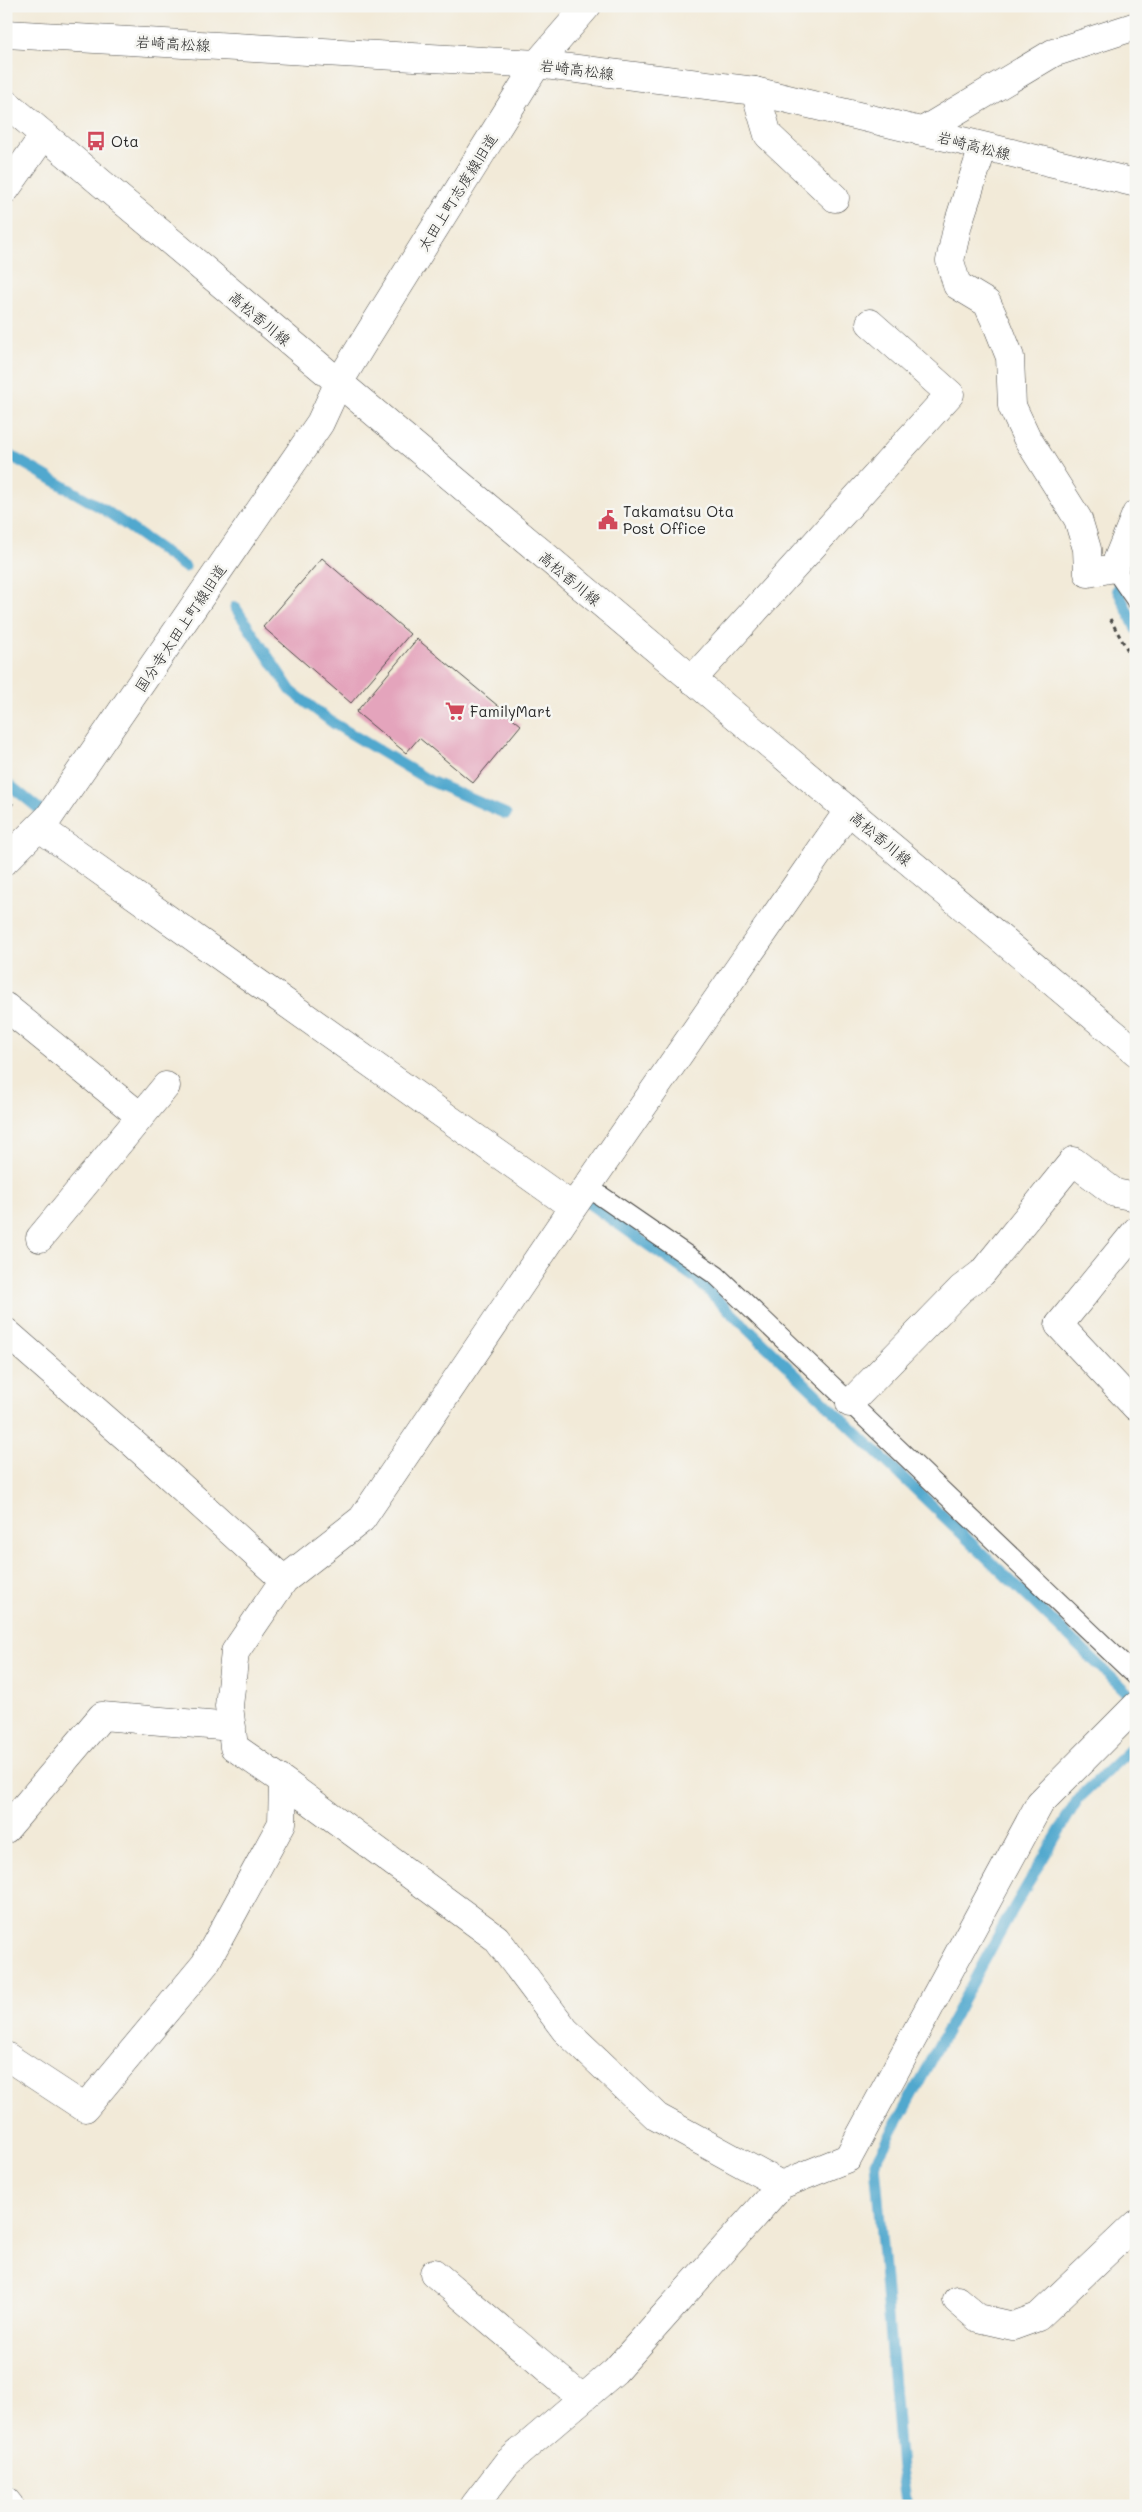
<svg xmlns="http://www.w3.org/2000/svg" width="1142" height="2512" viewBox="0 0 1142 2512" font-family="Mali,'Klee One',sans-serif">
<style>
.lines{fill:none;stroke-linecap:round;stroke-linejoin:round}
.stream{stroke:#51a8ce;stroke-width:11}
.building{fill:#e4a4bc}
.service-casing{stroke:#494845;stroke-width:21}
.minor-casing{stroke:#494845;stroke-width:29}
.tertiary-casing{stroke:#494845;stroke-width:29}
.secondary-casing{stroke:#494845;stroke-width:29}
.path{stroke:#494845;stroke-width:3;stroke-dasharray:4 4;stroke-linecap:butt}
.service{stroke:#fff;stroke-width:19}
.minor{stroke:#fff;stroke-width:28}
.tertiary{stroke:#fff;stroke-width:28}
.secondary{stroke:#fff;stroke-width:28}
.labels{text-anchor:middle;dominant-baseline:central;stroke-width:5;stroke-linejoin:round;paint-order:stroke}
.street-label{font-size:15px;fill:#2b2b2b;stroke:#f6f6f2}
.poi-label{font-size:15px;fill:#2b2b2b;stroke:#f6f6f2;text-anchor:start}
</style>
<rect width="100%" height="100%" fill="#f6f6f2"/>
<filter id="ink" filterUnits="userSpaceOnUse"><feTurbulence type="fractalNoise" baseFrequency=".02" numOctaves="2"/><feDisplacementMap in="SourceGraphic" scale="10" xChannelSelector="R" yChannelSelector="G"/><feConvolveMatrix kernelMatrix="1 2 1 2 8 2 1 2 1" color-interpolation-filters="sRGB"/></filter>
<filter id="wash" filterUnits="userSpaceOnUse"><feTurbulence type="fractalNoise" baseFrequency=".0096" numOctaves="4" result="noise"/><feDisplacementMap in="SourceGraphic" scale="20" xChannelSelector="R" yChannelSelector="G"/><feGaussianBlur stdDeviation="1.12" result="paint"/><feColorMatrix in="noise" values="0 0 0 0 0 0 0 0 0 0 0 0 0 0 0 0 0 1.4 0 .05"/><feComposite in="paint" operator="in"/></filter>
<g filter="url(#wash)">
<rect width="100%" height="100%" fill="#f2ead8"/>
<g class="lines">
<path class="stream" d="M 6,453 L 105,510 L 185,567
M 1123,576 L 1117,589 L 1136,629
M 235,607 L 291,691 L 333,723 L 430,781 L 506,814
M 6,782 L 49,817
M 578,1196 L 695,1278 L 1136,1701
M 907,2506 L 901,2469 L 875,2163 L 1005,1923 L 1078,1799 L 1136,1744"/>
</g>
<g id="blocks">
<path class="building" d="M 322,558 L 410,634 L 351,703 L 263,627 Z
M 417,639 L 521,725 L 473,783 L 419,738 L 406,753 L 356,712 Z"/>
</g>
</g>
<g filter="url(#ink)">
<use href="#blocks" fill-opacity="0" stroke="#494845" stroke-width="1"/>
<g class="lines">
<defs>
<path id="service" d="M 1114,568 L 1136,600
M 588,1187 L 717,1276 L 1136,1676"/>
<path id="minor" d="M 755,91 L 768,135 L 835,198
M 921,132 L 1053,53 L 1136,26
M 983,147 L 958,224 L 950,261 L 957,285 L 987,303 L 998,327 L 1010,357 L 1012,406 L 1027,438 L 1078,519 L 1087,549 L 1088,573 L 1114,568 L 1136,514
M 6,189 L 44,135
M 692,680 L 950,394 L 870,323
M 40,828 L 573,1207
M 6,1007 L 140,1116
M 1136,1231 L 1059,1325 L 1136,1407
M 40,1238 L 166,1086
M 6,1332 L 134,1444 L 284,1580
M 850,1403 L 961,1289 L 982,1273 L 1073,1161 L 1115,1193 L 1136,1197
M 283,1781 L 496,1938 L 565,2030 L 657,2117 L 781,2185
M 6,1829 L 102,1716 L 232,1727
M 6,2056 L 85,2108 L 205,1964 L 282,1823 L 283,1781 L 234,1747 L 229,1706 L 235,1652 L 284,1580 L 362,1519 L 573,1207 L 848,811
M 434,2273 L 582,2398
M 957,2300 L 978,2318 L 1013,2326 L 1038,2317 L 1136,2224
M 6,2501 L 10,2506
M 474,2506 L 507,2463 L 615,2371 L 781,2185 L 848,2158 L 1040,1803 L 1136,1706"/>
<path id="tertiary" d="M 6,860 L 49,817 L 320,423 L 338,384 L 368,335 L 537,64 L 587,6"/>
<path id="secondary" d="M 6,34 L 537,64 L 755,91 L 1136,183
M 6,103 L 1136,1052"/>
</defs>
<use href="#service" class="service-casing"/>
<use href="#minor" class="minor-casing"/>
<use href="#tertiary" class="tertiary-casing"/>
<use href="#secondary" class="secondary-casing"/>
<path class="path" d="M 1110,619 L 1136,665
M 6,799 L 13,805"/>
<use href="#service" class="service"/>
<use href="#minor" class="minor"/>
<use href="#tertiary" class="tertiary"/>
<use href="#secondary" class="secondary"/>
</g>
</g>
<defs>
<symbol id="bus-bare" viewBox="-9 -9 18 18"><path d="M-5-6H5V4H4V6H2V4H-2V6H-4V4H-5ZM-3.5-4V0h7V-4ZM-3.5 1.2v1.5H-2V1.2ZM2 1.2v1.5H3.5V1.2Z" fill="#d1495b" stroke="#f6f6f2" stroke-width="2.5" paint-order="stroke"/></symbol>
<symbol id="civic-bare" viewBox="-9 -9 18 18"><path d="M-.6-6.5H3V-4.5H.6V-3L4-1V1h2V6H-6V1h2V-1L-.6-3ZM-1.2 2.5V6h2.4V2.5Z" fill="#d1495b" stroke="#f6f6f2" stroke-width="2.5" paint-order="stroke"/></symbol>
<symbol id="supermarket-bare" viewBox="-9 -9 18 18"><path d="M-6-5.5h2.5l.6 2H6L4.5 2H-2.5L-4.4-4H-6ZM-1.5 3.2a1.3 1.3 0 1 0 .1 0ZM3 3.2a1.3 1.3 0 1 0 .1 0Z" fill="#d1495b" stroke="#f6f6f2" stroke-width="2.5" paint-order="stroke"/></symbol>
</defs>
<g fill-rule="evenodd">
<use href="#bus-bare" x="82" y="127" width="28" height="28"/>
<use href="#civic-bare" x="594" y="506" width="28" height="28"/>
<use href="#supermarket-bare" x="441" y="697" width="28" height="28"/>
</g>
<g class="labels">
<g class="street-label">
<text transform="translate(173 43) rotate(3)">岩崎高松線</text>
<text transform="translate(577 69) rotate(7)">岩崎高松線</text>
<text transform="translate(974 145) rotate(14)">岩崎高松線</text>
<text transform="translate(457 192) rotate(-58)">太田上町志度線旧道</text>
<text transform="translate(260 318) rotate(40)">高松香川線</text>
<text transform="translate(570 578) rotate(40)">高松香川線</text>
<text transform="translate(180 628) rotate(-56)">国分寺太田上町線旧道</text>
<text transform="translate(881 838) rotate(40)">高松香川線</text>
</g>
<g class="poi-label">
<text x="111" y="141">Ota</text>
<text x="623" y="511">Takamatsu Ota<tspan x="623" dy="17">Post Office</tspan></text>
<text x="470" y="711">FamilyMart</text>
</g>
</g>
<rect width="1142" height="2512" fill="none" stroke="#f6f6f2" stroke-width="25"/>
</svg>
